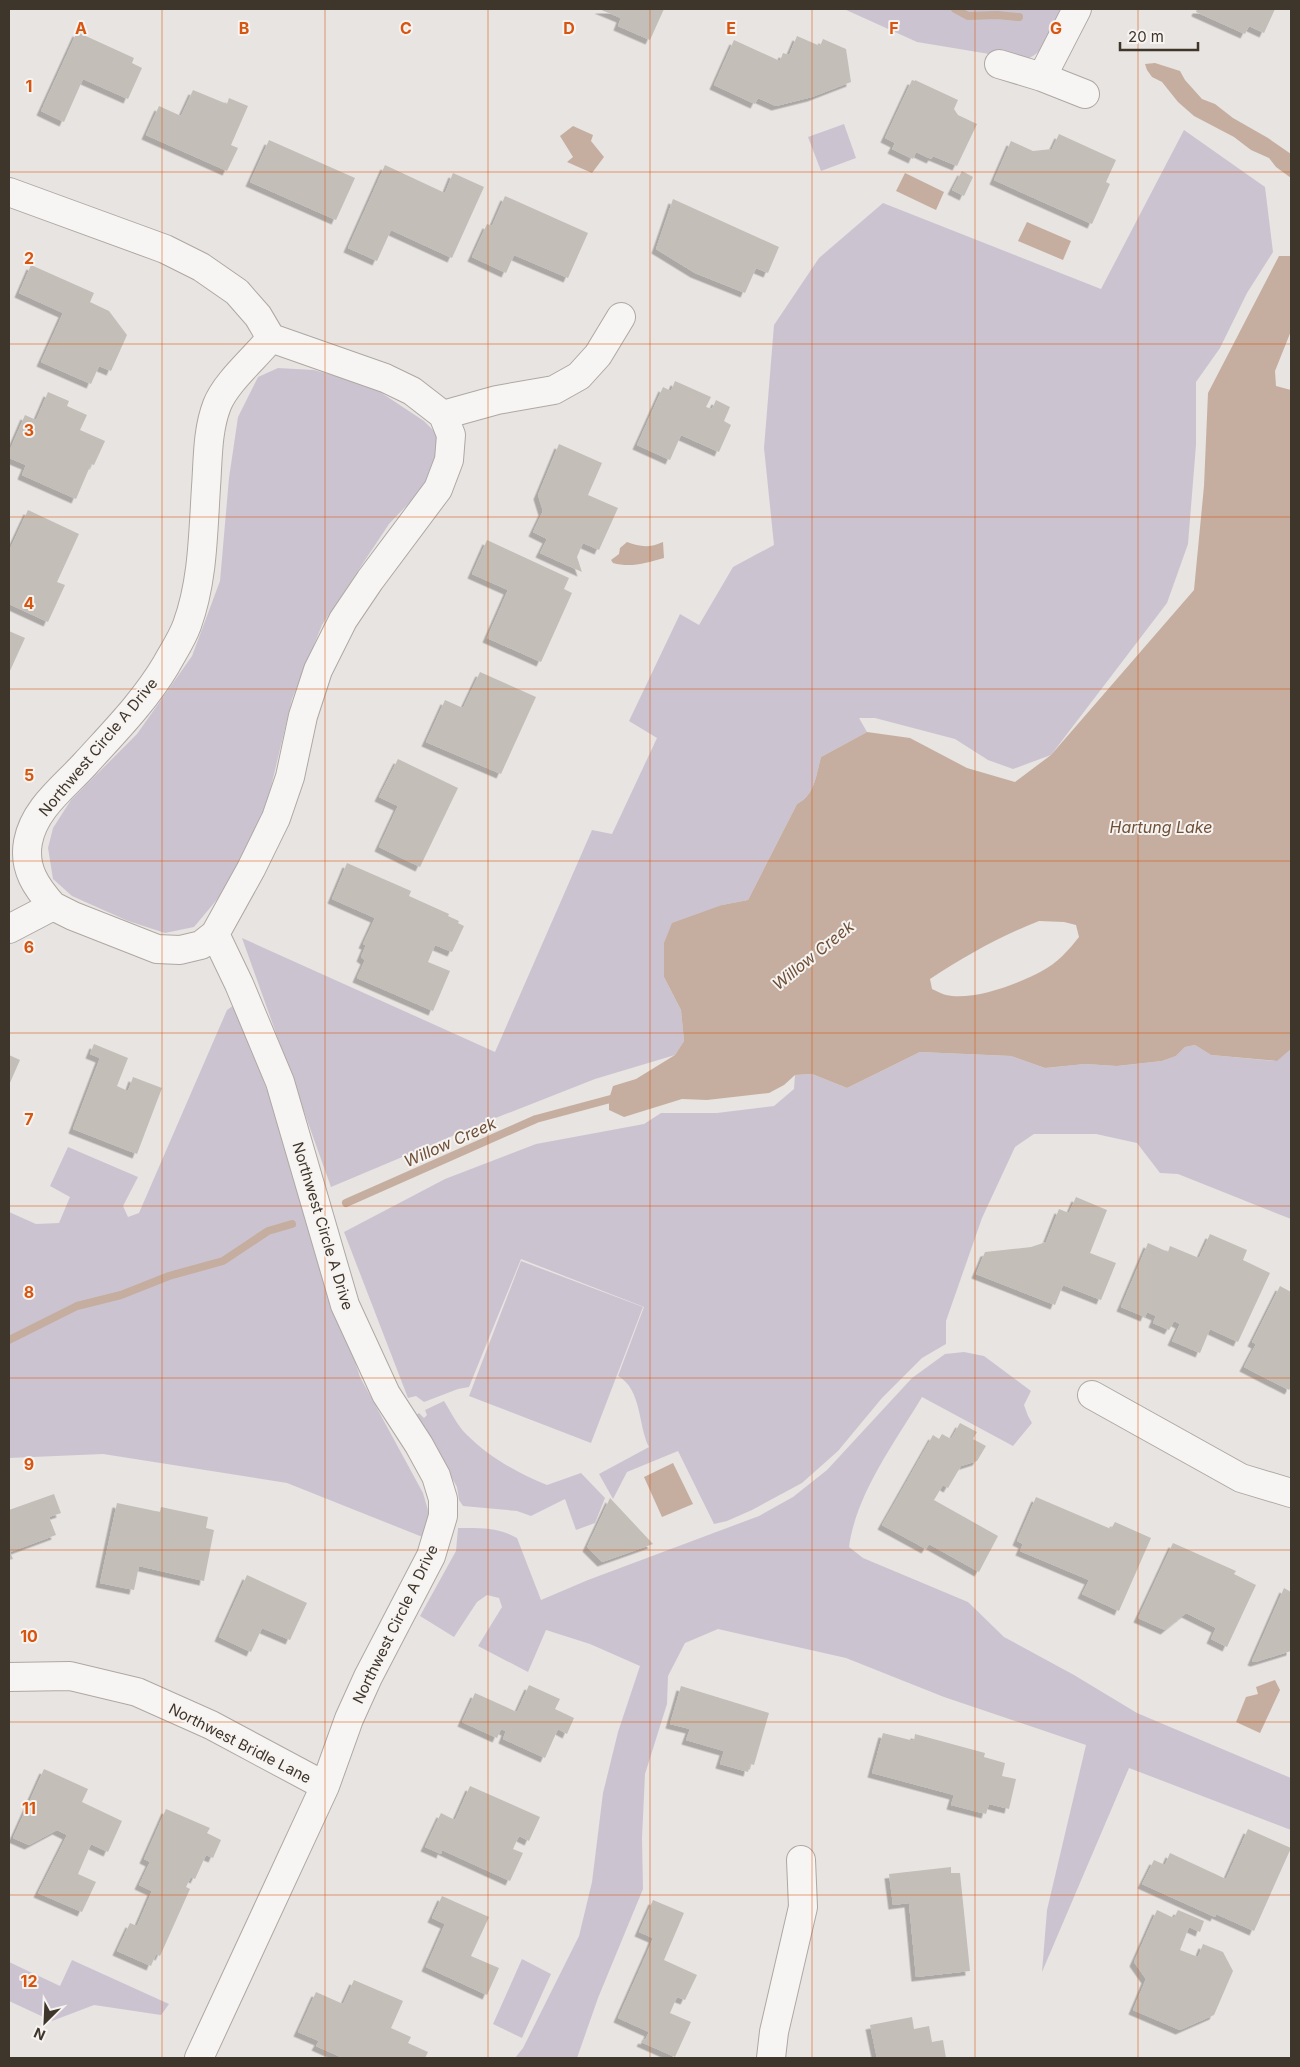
<svg xmlns="http://www.w3.org/2000/svg" width="1300" height="2067" viewBox="0 0 1300 2067" font-family="Inter,sans-serif">
<style>
.green{fill:#ccc3d1}
.water{fill:#c5ae9f;fill-rule:evenodd}
.lines{fill:none;stroke-linecap:round;stroke-linejoin:round}
.stream{stroke:#c5ae9f;stroke-width:8}
.building{fill:#c4beb8;filter:url(#shadow)}
.minor-casing{stroke:#aea8a3;stroke-width:30}
.minor{stroke:#f7f5f3;stroke-width:28}
.grid{fill:none;stroke:#d7550f;stroke-width:1;stroke-opacity:0.55}
.labels{text-anchor:middle;dominant-baseline:central;stroke-width:4;stroke-linejoin:round;paint-order:stroke}
.street-label{font-size:15px;fill:#3e352b;stroke:#f6f3f0}
.water-label{font-size:16px;font-style:italic;fill:#6e5039;stroke:#f6f3f0}
.grid-label{font-size:16px;text-anchor:middle;font-weight:bold;fill:#d7550f;stroke:#f6f3f0;stroke-width:4;stroke-linejoin:round;paint-order:stroke}
</style>
<defs>
<filter id="shadow"><feDropShadow dx="-4.5" dy="4.5" stdDeviation="0" flood-color="#0004"/></filter>
</defs>
<rect width="100%" height="100%" fill="#e8e4e1"/>
<path class="green" d="M 844,9 L 1064,9 C 1054,28 1047,52 1025,60 L 917,42 Z
M 844,124 L 856,158 L 821,171 L 808,137 Z
M 1184,130 L 1265,187 L 1273,252 L 1247,293 L 1220,348 L 1196,382 L 1196,445 L 1188,544 L 1167,603 L 1051,755 L 1013,769 L 988,760 L 955,739 L 875,718 L 859,718 L 867,732 L 821,757 C 816,775 815,795 797,804 L 748,900 L 722,905 L 664,977 L 681,1010 L 684,1041 L 675,1055 L 595,1079 L 488,1121 L 331,1187 L 242,938 L 495,1052 L 592,830 L 612,834 L 657,738 L 629,721 L 680,614 L 699,625 L 733,567 L 774,545 L 764,448 L 774,325 L 819,258 L 883,203 L 1101,289 Z
M 278,368 L 314,370 L 371,386 L 424,421 L 439,436 L 430,481 L 389,524 L 322,625 L 292,699 L 271,787 L 258,831 L 220,896 L 194,927 L 165,933 L 128,921 L 72,896 L 53,879 L 48,848 L 53,828 L 71,800 L 137,734 L 192,656 L 220,581 L 229,478 L 238,417 L 258,377 Z
M 234,1005 L 252,1047 L 281,1130 L 360,1377 L 423,1493 L 430,1517 L 425,1538 L 287,1483 L 103,1454 L 9,1458 L 9,1212 L 36,1224 L 59,1223 L 70,1197 L 50,1186 L 68,1147 L 138,1177 L 123,1206 L 128,1217 L 139,1213 L 227,1010 Z
M 1195,1045 L 1211,1055 L 1276,1061 L 1291,1049 L 1291,1219 L 1178,1174 L 1160,1173 L 1137,1143 L 1096,1134 L 1034,1134 L 1015,1147 L 982,1218 L 946,1321 L 946,1344 L 922,1358 L 882,1398 L 838,1451 L 802,1483 L 752,1510 L 727,1521 L 714,1524 L 678,1451 L 627,1472 L 613,1499 L 599,1474 L 649,1447 C 638,1426 642,1389 618,1376 L 644,1307 L 521,1259 L 469,1387 L 458,1389 L 424,1402 L 416,1396 L 408,1398 L 344,1232 L 445,1179 L 536,1144 L 644,1124 L 661,1113 L 717,1113 L 774,1106 L 794,1089 L 795,1075 L 812,1074 L 847,1088 L 920,1052 L 1011,1056 L 1045,1068 L 1085,1064 L 1117,1066 L 1162,1061 L 1176,1056 L 1185,1047 Z
M 521,1261 L 643,1307 L 591,1443 L 469,1396 Z
M 964,1352 L 984,1356 L 1031,1391 L 1024,1405 L 1028,1416 L 1032,1423 L 1013,1446 L 922,1397 C 895,1442 856,1494 849,1547 L 863,1558 L 968,1602 L 1004,1637 L 1074,1675 L 1137,1713 L 1291,1778 L 1291,1830 L 1129,1768 L 1042,1972 L 1047,1910 L 1086,1745 L 944,1697 L 846,1658 L 718,1629 L 685,1643 L 668,1676 L 667,1704 L 645,1774 L 642,1838 L 643,1889 L 598,1998 L 577,2058 L 515,2058 L 523,2048 L 579,1936 L 592,1882 L 603,1793 L 618,1732 L 640,1666 L 590,1644 L 546,1630 L 528,1672 L 478,1646 L 502,1607 L 499,1598 L 487,1595 L 477,1602 L 454,1637 L 420,1616 L 456,1551 L 458,1528 C 481,1528 497,1527 517,1538 L 541,1600 L 588,1580 L 759,1516 L 793,1497 L 827,1470 L 912,1378 L 945,1354 Z
M 444,1401 C 451,1412 457,1425 466,1434 C 489,1457 517,1473 547,1485 L 581,1473 L 605,1498 L 595,1523 L 576,1530 L 565,1499 L 531,1516 L 517,1511 L 463,1506 L 459,1500 L 457,1487 L 416,1415 L 419,1413 L 424,1418 L 427,1415 L 425,1410 Z
M 522,1959 L 551,1974 L 522,2038 L 493,2024 Z
M 72,1960 L 169,2004 L 161,2015 L 94,2005 L 52,2021 L 9,2001 L 9,1962 L 60,1986 Z"/>
<path class="water" d="M 1155,63 L 1180,71 L 1185,80 L 1202,99 L 1215,104 L 1233,118 L 1268,138 L 1291,154 L 1291,178 L 1276,167 L 1269,158 L 1251,150 L 1234,137 L 1194,116 L 1178,102 L 1162,82 L 1152,77 L 1147,70 L 1145,64 Z
M 573,126 L 593,135 L 591,141 L 604,157 L 592,173 L 567,162 L 573,157 L 560,136 Z
M 905,173 L 944,192 L 936,210 L 896,191 Z
M 1027,222 L 1071,241 L 1063,260 L 1018,241 Z
M 1279,256 L 1291,256 L 1291,331 L 1275,371 L 1276,386 L 1291,390 L 1291,1049 L 1277,1061 L 1211,1055 L 1195,1045 L 1185,1047 L 1176,1056 L 1162,1061 L 1117,1066 L 1085,1064 L 1045,1068 L 1011,1056 L 920,1052 L 847,1088 L 812,1074 L 795,1075 L 784,1085 L 769,1093 L 707,1100 L 682,1099 L 624,1117 L 609,1110 L 609,1099 L 613,1086 L 636,1079 L 675,1055 L 684,1041 L 681,1010 L 664,977 L 664,943 L 672,923 L 722,905 L 748,900 L 797,804 C 815,795 816,775 821,757 L 867,732 L 910,738 L 967,768 L 1015,782 L 1051,755 L 1194,590 L 1204,486 L 1208,393 ZM 1039,921 L 1064,922 L 1076,925 L 1079,937 C 1069,950 1057,963 1042,971 C 1018,984 973,1001 946,995 C 942,994 937,991 932,989 L 930,979 C 965,956 1001,936 1039,921 Z
M 627,542 C 640,547 650,548 663,542 L 664,558 C 647,563 630,568 613,563 L 611,560 L 619,554 L 620,548 Z
M 673,1463 L 693,1504 L 662,1517 L 644,1477 Z
M 1275,1680 L 1280,1690 L 1260,1733 L 1236,1722 L 1246,1697 L 1258,1694 L 1256,1687 Z"/>
<g class="lines">
<path class="stream" d="M 955,9 L 968,16 L 997,15 L 1019,17
M 346,1203 L 536,1119 L 618,1097
M 9,1340 L 77,1306 L 121,1295 L 169,1276 L 223,1261 L 268,1231 L 292,1224"/>
</g>
<path class="building" d="M 599,9 L 664,9 L 650,40 L 618,26 L 621,18 Z
M 1197,9 L 1275,9 L 1264,33 L 1249,26 L 1245,34 L 1196,12 Z
M 77,32 L 134,58 L 132,63 L 142,68 L 128,99 L 83,79 L 64,122 L 41,111 Z
M 797,36 L 820,46 L 823,39 L 846,49 L 851,82 L 812,97 L 776,106 L 758,98 L 755,104 L 714,85 L 734,40 L 780,61 L 783,53 L 789,55 Z
M 912,80 L 915,81 L 915,80 L 958,100 L 954,109 L 958,115 L 977,124 L 957,166 L 933,156 L 931,159 L 916,152 L 913,159 L 892,149 L 895,143 L 885,138 Z
M 193,90 L 227,104 L 229,98 L 248,106 L 231,145 L 238,148 L 227,171 L 146,135 L 159,106 L 181,116 Z
M 1059,134 L 1116,160 L 1106,182 L 1110,184 L 1092,224 L 994,180 L 1011,141 L 1033,151 L 1052,149 Z
M 269,140 L 355,178 L 336,220 L 250,182 Z
M 385,165 L 445,193 L 453,173 L 484,187 L 452,258 L 391,230 L 377,261 L 348,248 Z
M 962,171 L 973,177 L 964,196 L 952,190 Z
M 505,196 L 588,233 L 568,278 L 514,255 L 506,273 L 472,257 L 487,224 L 492,226 Z
M 673,199 L 779,247 L 768,273 L 756,268 L 745,293 L 695,273 L 656,249 Z
M 31,265 L 94,293 L 90,302 L 109,311 L 127,335 L 111,371 L 99,366 L 91,384 L 41,362 L 63,313 L 19,293 Z
M 675,381 L 711,397 L 706,407 L 712,409 L 716,400 L 730,407 L 724,421 L 731,425 L 719,452 L 681,435 L 670,460 L 637,445 L 663,387 L 671,391 Z
M 48,392 L 69,401 L 67,406 L 87,415 L 80,430 L 105,441 L 94,465 L 91,464 L 76,499 L 22,475 L 26,465 L 9,458 L 9,452 L 25,415 L 36,420 Z
M 559,444 L 602,463 L 588,495 L 618,508 L 599,550 L 583,543 L 577,557 L 582,572 L 540,553 L 547,539 L 533,532 L 543,511 L 538,495 Z
M 28,510 L 79,534 L 57,582 L 65,585 L 48,622 L 9,604 L 9,551 Z
M 487,540 L 569,578 L 564,589 L 572,593 L 541,662 L 487,638 L 508,590 L 472,574 Z
M 9,631 L 25,638 L 9,673 Z
M 480,672 L 536,697 L 501,774 L 426,742 L 445,700 L 463,708 Z
M 398,759 L 458,788 L 420,867 L 379,847 L 398,806 L 379,797 Z
M 347,863 L 411,891 L 409,896 L 449,914 L 448,916 L 459,921 L 458,923 L 464,926 L 452,952 L 435,945 L 428,962 L 450,971 L 433,1011 L 357,978 L 365,960 L 361,957 L 366,945 L 363,944 L 375,918 L 332,899 Z
M 94,1044 L 128,1058 L 117,1086 L 128,1091 L 133,1077 L 162,1088 L 137,1154 L 73,1129 L 100,1058 L 90,1054 Z
M 9,1055 L 20,1060 L 9,1085 Z
M 1076,1197 L 1107,1210 L 1090,1253 L 1116,1263 L 1101,1300 L 1063,1285 L 1055,1305 L 976,1274 L 985,1252 L 1031,1247 L 1046,1242 L 1059,1209 L 1069,1213 Z
M 1210,1234 L 1247,1250 L 1243,1260 L 1270,1273 L 1238,1342 L 1210,1329 L 1200,1353 L 1172,1341 L 1180,1324 L 1174,1321 L 1169,1330 L 1153,1323 L 1156,1316 L 1147,1312 L 1145,1317 L 1121,1307 L 1148,1243 L 1168,1252 L 1170,1246 L 1199,1258 Z
M 1280,1286 L 1291,1292 L 1291,1387 L 1289,1390 L 1244,1367 L 1256,1344 L 1252,1342 Z
M 960,1423 L 977,1432 L 973,1439 L 986,1446 L 977,1461 L 961,1466 L 948,1488 L 943,1485 L 934,1500 L 998,1536 L 979,1572 L 929,1544 L 926,1549 L 882,1525 L 933,1435 L 939,1439 L 942,1434 L 951,1439 Z
M 54,1494 L 61,1513 L 49,1517 L 56,1535 L 10,1552 L 13,1559 L 9,1560 L 9,1510 Z
M 1036,1497 L 1111,1529 L 1115,1522 L 1151,1538 L 1119,1611 L 1082,1594 L 1089,1580 L 1020,1551 L 1023,1544 L 1017,1541 Z
M 610,1498 L 653,1544 L 602,1562 L 587,1547 Z
M 117,1503 L 160,1512 L 161,1507 L 208,1517 L 206,1528 L 214,1530 L 204,1581 L 139,1566 L 134,1590 L 100,1583 Z
M 1173,1543 L 1236,1571 L 1234,1574 L 1256,1585 L 1227,1647 L 1211,1639 L 1216,1628 L 1186,1613 L 1165,1630 L 1138,1618 Z
M 247,1575 L 307,1603 L 290,1640 L 262,1628 L 251,1652 L 219,1637 Z
M 1284,1588 L 1291,1592 L 1291,1651 L 1255,1662 L 1252,1661 Z
M 529,1685 L 560,1699 L 555,1709 L 574,1718 L 567,1734 L 558,1729 L 545,1758 L 503,1739 L 506,1731 L 501,1729 L 497,1738 L 462,1722 L 475,1693 L 517,1712 Z
M 681,1686 L 769,1713 L 754,1765 L 750,1764 L 748,1772 L 720,1764 L 724,1751 L 686,1740 L 690,1729 L 670,1724 Z
M 883,1733 L 914,1741 L 915,1734 L 985,1753 L 984,1757 L 1005,1763 L 1002,1776 L 1016,1779 L 1009,1809 L 989,1804 L 986,1814 L 951,1805 L 954,1795 L 872,1773 Z
M 44,1769 L 88,1789 L 82,1802 L 122,1821 L 108,1852 L 91,1844 L 78,1874 L 96,1882 L 82,1912 L 38,1893 L 67,1835 L 57,1830 L 29,1845 L 13,1838 Z
M 470,1786 L 540,1817 L 529,1841 L 519,1836 L 513,1849 L 523,1853 L 510,1881 L 442,1850 L 441,1854 L 425,1847 L 441,1813 L 455,1820 Z
M 166,1809 L 210,1828 L 207,1833 L 221,1840 L 213,1858 L 206,1855 L 195,1879 L 191,1877 L 186,1887 L 190,1889 L 160,1956 L 156,1954 L 151,1966 L 117,1951 L 130,1923 L 137,1926 L 152,1891 L 139,1885 L 150,1862 L 144,1859 Z
M 1248,1829 L 1291,1848 L 1254,1931 L 1216,1914 L 1215,1917 L 1142,1884 L 1154,1860 L 1165,1865 L 1170,1853 L 1226,1879 Z
M 951,1867 L 951,1873 L 960,1873 L 970,1971 L 916,1977 L 909,1903 L 893,1905 L 889,1874 Z
M 442,1896 L 489,1917 L 471,1956 L 499,1968 L 487,1995 L 426,1967 L 445,1924 L 432,1918 Z
M 653,1900 L 684,1913 L 664,1960 L 697,1975 L 685,2000 L 677,1997 L 670,2013 L 691,2022 L 675,2057 L 641,2042 L 643,2039 L 645,2040 L 649,2032 L 618,2018 L 650,1946 L 653,1938 L 639,1932 Z
M 1157,1910 L 1174,1918 L 1178,1910 L 1204,1921 L 1200,1932 L 1189,1927 L 1180,1950 L 1198,1957 L 1203,1944 L 1223,1952 L 1233,1971 L 1214,2015 L 1180,2030 L 1133,2010 L 1146,1979 L 1134,1962 Z
M 354,1980 L 403,2001 L 391,2028 L 411,2037 L 408,2043 L 428,2052 L 425,2058 L 343,2058 L 316,2046 L 319,2041 L 298,2032 L 316,1992 L 343,2004 Z
M 912,2017 L 914,2029 L 929,2026 L 932,2042 L 943,2040 L 946,2058 L 877,2058 L 870,2025 Z"/>
<g class="lines">
<defs>
<path id="minor" d="M 1077,9 L 1042,77 L 1085,94
M 999,64 L 1042,77
M 9,192 L 165,249 L 201,267 L 237,292 L 258,316 L 271,338 L 385,378 L 412,391 L 443,415
M 53,906 L 73,916 L 157,949 L 180,950 L 201,945 L 215,934 L 251,869 L 276,818 L 290,777 L 303,716 L 318,670 L 343,620 L 370,580 L 438,489 L 449,460 L 451,435 L 443,415 L 497,400 L 554,390 L 579,376 L 598,355 L 621,317
M 9,929 L 53,906 C 37,888 23,869 28,842 C 34,809 63,788 85,764 C 113,733 144,702 166,665 C 173,652 182,639 187,625 C 203,581 203,534 206,487 C 208,460 207,431 217,405 C 226,382 255,358 271,338
M 1092,1395 L 1241,1478 L 1291,1493
M 9,1677 L 70,1676 L 137,1692 L 211,1725 L 325,1786
M 199,2058 L 325,1786 L 349,1719 L 368,1677 L 431,1556 L 443,1516 L 443,1499 L 436,1476 L 419,1445 L 386,1394 L 345,1305 L 280,1082 L 239,984 L 215,934
M 771,2058 L 774,2032 L 803,1907 L 801,1860"/>
</defs>
<use href="#minor" class="minor-casing"/>
<use href="#minor" class="minor"/>
</g>
<path class="grid" d="M 162,9 L 162,2058M 325,9 L 325,2058M 488,9 L 488,2058M 650,9 L 650,2058M 812,9 L 812,2058M 975,9 L 975,2058M 1138,9 L 1138,2058M 9,172 L 1291,172M 9,344 L 1291,344M 9,517 L 1291,517M 9,689 L 1291,689M 9,861 L 1291,861M 9,1033 L 1291,1033M 9,1206 L 1291,1206M 9,1378 L 1291,1378M 9,1550 L 1291,1550M 9,1722 L 1291,1722M 9,1895 L 1291,1895"/>
<g class="labels">
<g class="street-label">
<text transform="translate(98 747) rotate(-50)">Northwest Circle A Drive</text>
<text transform="translate(323 1226) rotate(73)">Northwest Circle A Drive</text>
<text transform="translate(395 1624) rotate(-64)">Northwest Circle A Drive</text>
<text transform="translate(240 1743) rotate(27)">Northwest Bridle Lane</text>
</g>
<g class="water-label">
<text x="1161" y="827">Hartung Lake</text>
<text transform="translate(813 955) rotate(-39)">Willow Creek</text>
<text transform="translate(450 1142) rotate(-24)">Willow Creek</text>
</g>
</g>
<g class="grid-label">
<text x="81" y="34">A</text>
<text x="244" y="34">B</text>
<text x="406" y="34">C</text>
<text x="569" y="34">D</text>
<text x="731" y="34">E</text>
<text x="894" y="34">F</text>
<text x="1056" y="34">G</text>
<text x="29" y="92">1</text>
<text x="29" y="264">2</text>
<text x="29" y="436">3</text>
<text x="29" y="609">4</text>
<text x="29" y="781">5</text>
<text x="29" y="953">6</text>
<text x="29" y="1125">7</text>
<text x="29" y="1298">8</text>
<text x="29" y="1470">9</text>
<text x="29" y="1642">10</text>
<text x="29" y="1814">11</text>
<text x="29" y="1987">12</text>
</g>
<rect width="1300" height="2067" fill="none" stroke="#3e352b" stroke-width="20"/>
<g transform="translate(45 2022) rotate(204)" stroke="#f6f3f0" stroke-width="4" paint-order="stroke">
<path d="M0-4L9 19L0 12L-9 19Z" fill="#3e352b"/>
<text y="-8" font-size="14" font-weight="bold" text-anchor="middle" fill="#3e352b">N</text>
</g>
<path d="M1120 42v8h78v-8" fill="none" stroke="#3e352b" stroke-width="2.5"/>
<text x="1128" y="42" font-size="15" fill="#3e352b" stroke="#f6f3f0" stroke-width="4" paint-order="stroke">20 m</text>
</svg>
